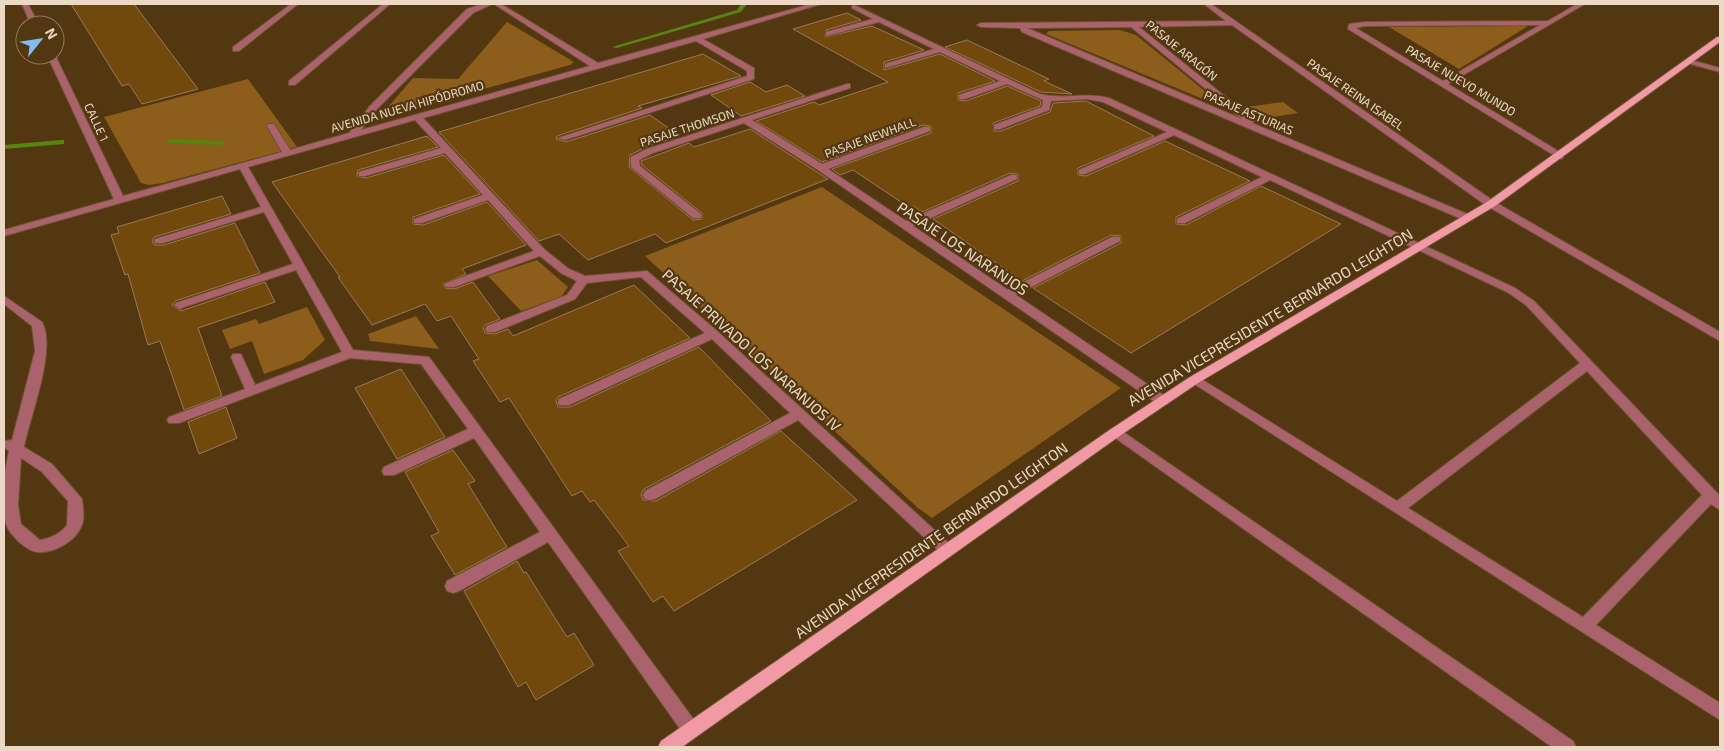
<svg xmlns="http://www.w3.org/2000/svg" width="1724" height="751" viewBox="0 0 1724 751" font-family="'Exo 2',sans-serif">
<style>
.green{fill:#8c5d1b}
.lines{fill:none;stroke-linecap:round;stroke-linejoin:round}
.stream{fill:#568611;fill-rule:evenodd}
.building{fill:#71490d;stroke:#9a7a54}
.minor-casing{stroke:#6e5431;stroke-width:2}
.major-casing{stroke:#6e5431;stroke-width:2}
.minor{fill:#aa626d;fill-rule:evenodd}
.major{fill:#f19aa5;fill-rule:evenodd}
.labels{text-anchor:middle;dominant-baseline:central;stroke-width:4.5;stroke-linejoin:round;paint-order:stroke}
.far-street-label{font-size:12px;fill:#ebd9c5;stroke:#533710}
.street-label{font-size:15px;fill:#ebd9c5;stroke:#533710}
</style>
<rect width="100%" height="100%" fill="#533710"/>
<path class="green" d="M 507,22 L 574,62 L 570,65 L 386,116 L 382,114 L 413,78 L 458,79 Z
M 1528,26 L 1459,69 L 1389,27 Z
M 1120,30 L 1136,35 L 1227,109 L 1046,34 L 1049,31 Z
M 248,79 L 297,147 L 163,183 L 149,185 L 141,183 L 104,117 Z
M 1283,102 L 1298,113 L 1261,119 L 1246,107 Z
M 822,187 L 1121,388 L 932,518 L 918,508 L 645,256 Z
M 537,260 L 568,287 L 561,297 L 521,311 L 488,276 Z
M 307,307 L 325,340 L 303,360 L 264,374 L 252,341 L 230,349 L 222,330 L 256,319 L 259,324 Z
M 416,316 L 439,349 L 370,341 L 368,334 Z"/>
<g class="lines">
<path class="stream" d="M 741,4 L 747,4 L 741,12 L 617,48 L 612,47 L 737,10 Z
M 168,139 L 221,141 L 225,143 L 221,145 L 171,143 L 168,143 Z
M 61,140 L 64,140 L 64,144 L 4,149 L 4,145 Z"/>
</g>
<path class="building" d="M 71,4 L 134,4 L 198,89 L 142,104 L 129,84 L 122,86 Z
M 847,13 L 861,20 L 826,30 L 825,37 L 872,26 L 924,50 L 884,62 L 884,70 L 940,54 L 995,81 L 958,93 L 958,100 L 966,101 L 1007,86 L 1041,101 L 1040,106 L 993,123 L 994,131 L 1001,131 L 1050,112 L 1053,103 L 1086,101 L 1154,136 L 1078,168 L 1078,175 L 1086,176 L 1165,141 L 1250,181 L 1176,217 L 1176,224 L 1186,225 L 1261,186 L 1341,224 L 1131,353 L 1033,288 L 1121,243 L 1121,236 L 1111,235 L 1022,281 L 933,219 L 1018,181 L 1018,174 L 1010,173 L 922,212 L 914,206 L 910,208 L 853,170 L 840,175 L 832,169 L 931,133 L 931,126 L 923,125 L 822,162 L 756,121 L 814,102 L 819,105 L 888,82 L 793,29 Z
M 967,40 L 1049,79 L 1044,81 L 1072,94 L 1041,92 L 945,47 Z
M 703,54 L 741,76 L 638,106 L 642,108 L 557,136 L 556,139 L 566,142 L 650,115 L 680,136 L 646,147 L 630,155 L 629,167 L 693,220 L 702,219 L 702,213 L 642,165 L 641,161 L 689,143 L 694,147 L 750,129 L 828,179 L 666,243 L 655,234 L 588,260 L 559,234 L 539,241 L 439,132 Z
M 750,82 L 766,92 L 787,85 L 805,96 L 741,116 L 711,95 Z
M 427,136 L 438,147 L 358,170 L 357,176 L 366,178 L 444,155 L 480,194 L 413,217 L 413,224 L 423,225 L 487,202 L 526,245 L 462,269 L 466,274 L 443,284 L 445,288 L 454,289 L 473,282 L 500,319 L 485,325 L 483,328 L 485,333 L 495,334 L 508,329 L 513,336 L 634,285 L 690,338 L 558,397 L 556,401 L 558,407 L 570,407 L 699,347 L 771,421 L 644,489 L 641,494 L 643,500 L 656,501 L 781,431 L 857,500 L 674,611 L 663,596 L 653,602 L 618,551 L 629,546 L 594,500 L 590,502 L 582,491 L 572,496 L 509,398 L 500,402 L 473,361 L 479,359 L 451,316 L 437,321 L 425,304 L 372,325 L 338,277 L 340,277 L 272,182 Z
M 222,196 L 231,214 L 154,237 L 152,242 L 155,245 L 164,245 L 235,223 L 260,273 L 175,301 L 172,305 L 181,311 L 265,282 L 275,302 L 198,328 L 222,396 L 184,410 L 160,341 L 148,345 L 128,274 L 125,275 L 111,235 L 119,233 L 117,227 Z
M 401,369 L 445,437 L 397,459 L 355,388 Z
M 226,407 L 237,438 L 199,454 L 188,422 Z
M 453,450 L 475,481 L 468,484 L 507,547 L 455,575 L 431,536 L 439,532 L 405,472 Z
M 517,561 L 524,573 L 526,572 L 567,637 L 574,633 L 594,665 L 536,700 L 526,682 L 518,687 L 464,591 Z"/>
<g class="lines">
<defs>
<path id="minor" d="M 22,4 L 28,4 L 39,25 L 31,25 Z
M 291,4 L 298,4 L 239,51 L 233,51 L 233,47 Z
M 383,4 L 390,4 L 295,85 L 289,85 L 289,81 Z
M 483,4 L 492,4 L 473,13 L 376,110 L 361,130 L 590,66 L 494,4 L 501,4 L 598,63 L 811,4 L 821,4 L 703,39 L 754,68 L 754,79 L 565,140 L 558,138 L 747,76 L 747,71 L 696,41 L 423,118 L 545,250 L 569,269 L 585,276 L 647,271 L 717,331 L 952,546 L 955,550 L 952,554 L 947,556 L 942,554 L 798,420 L 655,499 L 650,500 L 645,499 L 643,495 L 645,491 L 790,413 L 712,339 L 569,405 L 559,405 L 558,402 L 559,399 L 705,333 L 641,277 L 587,283 L 575,299 L 495,332 L 487,332 L 485,329 L 487,326 L 567,295 L 577,281 L 561,273 L 540,256 L 454,287 L 446,287 L 444,285 L 446,283 L 534,251 L 488,200 L 422,223 L 414,223 L 414,219 L 483,195 L 445,153 L 365,176 L 359,176 L 359,172 L 441,148 L 415,120 L 248,167 L 353,350 L 429,357 L 697,724 L 700,730 L 697,736 L 691,738 L 685,736 L 548,542 L 459,591 L 453,593 L 447,591 L 445,586 L 447,581 L 540,532 L 474,438 L 394,475 L 384,475 L 382,471 L 384,467 L 468,429 L 421,364 L 350,358 L 179,423 L 169,423 L 167,420 L 169,417 L 245,389 L 231,357 L 233,354 L 241,354 L 255,385 L 342,352 L 296,270 L 184,307 L 180,309 L 174,305 L 176,303 L 293,264 L 264,212 L 163,243 L 155,243 L 154,241 L 155,239 L 261,207 L 240,169 L 4,236 L 4,230 L 114,199 L 47,55 L 55,55 L 123,196 L 282,152 L 267,126 L 268,124 L 274,124 L 290,150 L 349,133 L 370,106 L 467,9 Z
M 1204,4 L 1211,4 L 1495,202 L 1720,332 L 1720,341 L 1487,206 L 1232,25 L 1139,27 L 1253,119 L 1254,121 L 1252,123 L 1472,216 L 1472,220 L 1464,220 L 1022,32 L 1020,28 L 981,27 L 977,25 L 981,23 L 1226,21 ZM 1131,27 L 1242,119 L 1027,28 Z
M 1577,4 L 1585,4 L 1448,84 L 1563,154 L 1563,158 L 1560,159 L 1348,29 L 1349,24 L 1365,22 L 1548,21 ZM 1540,25 L 1443,81 L 1356,28 L 1365,26 Z
M 854,5 L 1040,94 C 1063,100 1085,92 1109,98 L 1515,288 L 1534,301 L 1720,496 L 1720,510 L 1711,504 L 1596,625 L 1720,703 L 1720,720 L 1188,380 L 1190,377 L 1198,377 L 1397,501 L 1580,363 L 1526,305 L 1507,292 L 1270,180 L 1185,223 L 1177,223 L 1177,219 L 1262,177 L 1174,135 L 1085,174 L 1079,174 L 1079,170 L 1167,132 L 1103,102 L 1087,99 L 1051,101 L 1049,110 L 1000,129 L 994,129 L 994,125 L 1042,107 L 1043,100 L 1007,84 L 965,99 L 959,99 L 959,95 L 1000,81 L 940,52 L 885,68 L 885,64 L 934,49 L 879,22 L 826,36 L 826,32 L 873,19 L 852,8 L 852,6 ZM 1587,371 L 1702,495 L 1583,617 L 1408,508 Z
M 1687,59 L 1720,68 L 1720,72 L 1687,63 Z
M 847,84 L 850,84 L 850,88 L 752,120 L 822,164 L 924,127 L 930,127 L 930,131 L 828,169 L 906,221 L 1011,175 L 1017,175 L 1017,179 L 913,226 L 1008,290 L 1112,237 L 1120,237 L 1120,241 L 1016,295 L 1168,398 L 1169,401 L 1168,404 L 1158,404 L 818,170 L 744,123 L 653,153 L 639,160 L 640,166 L 701,214 L 701,218 L 693,218 L 631,167 L 631,157 L 647,149 Z
M 4,296 L 42,322 C 57,349 30,416 24,447 L 52,464 L 82,499 C 83,506 84,515 83,522 C 78,540 55,554 37,552 C 26,551 9,534 6,524 C 0,501 4,474 9,451 L 4,447 L 4,441 L 12,440 L 35,351 L 32,326 L 4,304 ZM 21,458 L 42,472 L 68,501 L 67,525 C 60,534 51,538 40,540 L 21,524 L 18,505 Z
M 1116,427 L 1573,741 L 1576,747 L 1552,747 L 1111,435 L 1109,432 L 1111,429 Z"/>
<path id="major" d="M 1717,37 L 1720,37 L 1720,42 L 1495,206 L 1198,383 L 1121,435 L 682,747 L 658,747 L 661,741 L 1111,429 L 1190,377 L 1487,202 Z"/>
</defs>
<use href="#minor" class="minor-casing"/>
<use href="#major" class="major-casing"/>
<use href="#minor" class="minor"/>
<use href="#major" class="major"/>
</g>
<g class="labels">
<g class="far-street-label">
<text transform="translate(1182 50) rotate(39)">PASAJE ARAGÓN</text>
<text transform="translate(1461 80) rotate(31)">PASAJE NUEVO MUNDO</text>
<text transform="translate(1356 94) rotate(35)">PASAJE REINA ISABEL</text>
<text transform="translate(407 106) rotate(-16)">AVENIDA NUEVA HIPÓDROMO</text>
<text transform="translate(1249 112) rotate(23)">PASAJE ASTURIAS</text>
<text transform="translate(97 122) rotate(65)">CALLE 1</text>
<text transform="translate(687 127) rotate(-18)">PASAJE THOMSON</text>
<text transform="translate(870 137) rotate(-20)">PASAJE NEWHALL</text>
</g>
<g class="street-label">
<text transform="translate(963 248) rotate(34)">PASAJE LOS NARANJOS</text>
<text transform="translate(1270 317) rotate(-31)">AVENIDA VICEPRESIDENTE BERNARDO LEIGHTON</text>
<text transform="translate(752 350) rotate(42)">PASAJE PRIVADO LOS NARANJOS IV</text>
<text transform="translate(931 540) rotate(-35)">AVENIDA VICEPRESIDENTE BERNARDO LEIGHTON</text>
</g>
</g>
<rect width="1724" height="751" fill="none" stroke="#ebd9c5" stroke-width="10"/>
<g transform="translate(40 40) rotate(60)"><circle r="24" fill="#533710" stroke="#907858"/>
<path d="M0-4L9 19L0 12L-9 19Z" fill="#82bcfa"/>
<text y="-8" font-size="14" font-weight="bold" text-anchor="middle" fill="#ebd9c5">N</text>
</g>
</svg>
